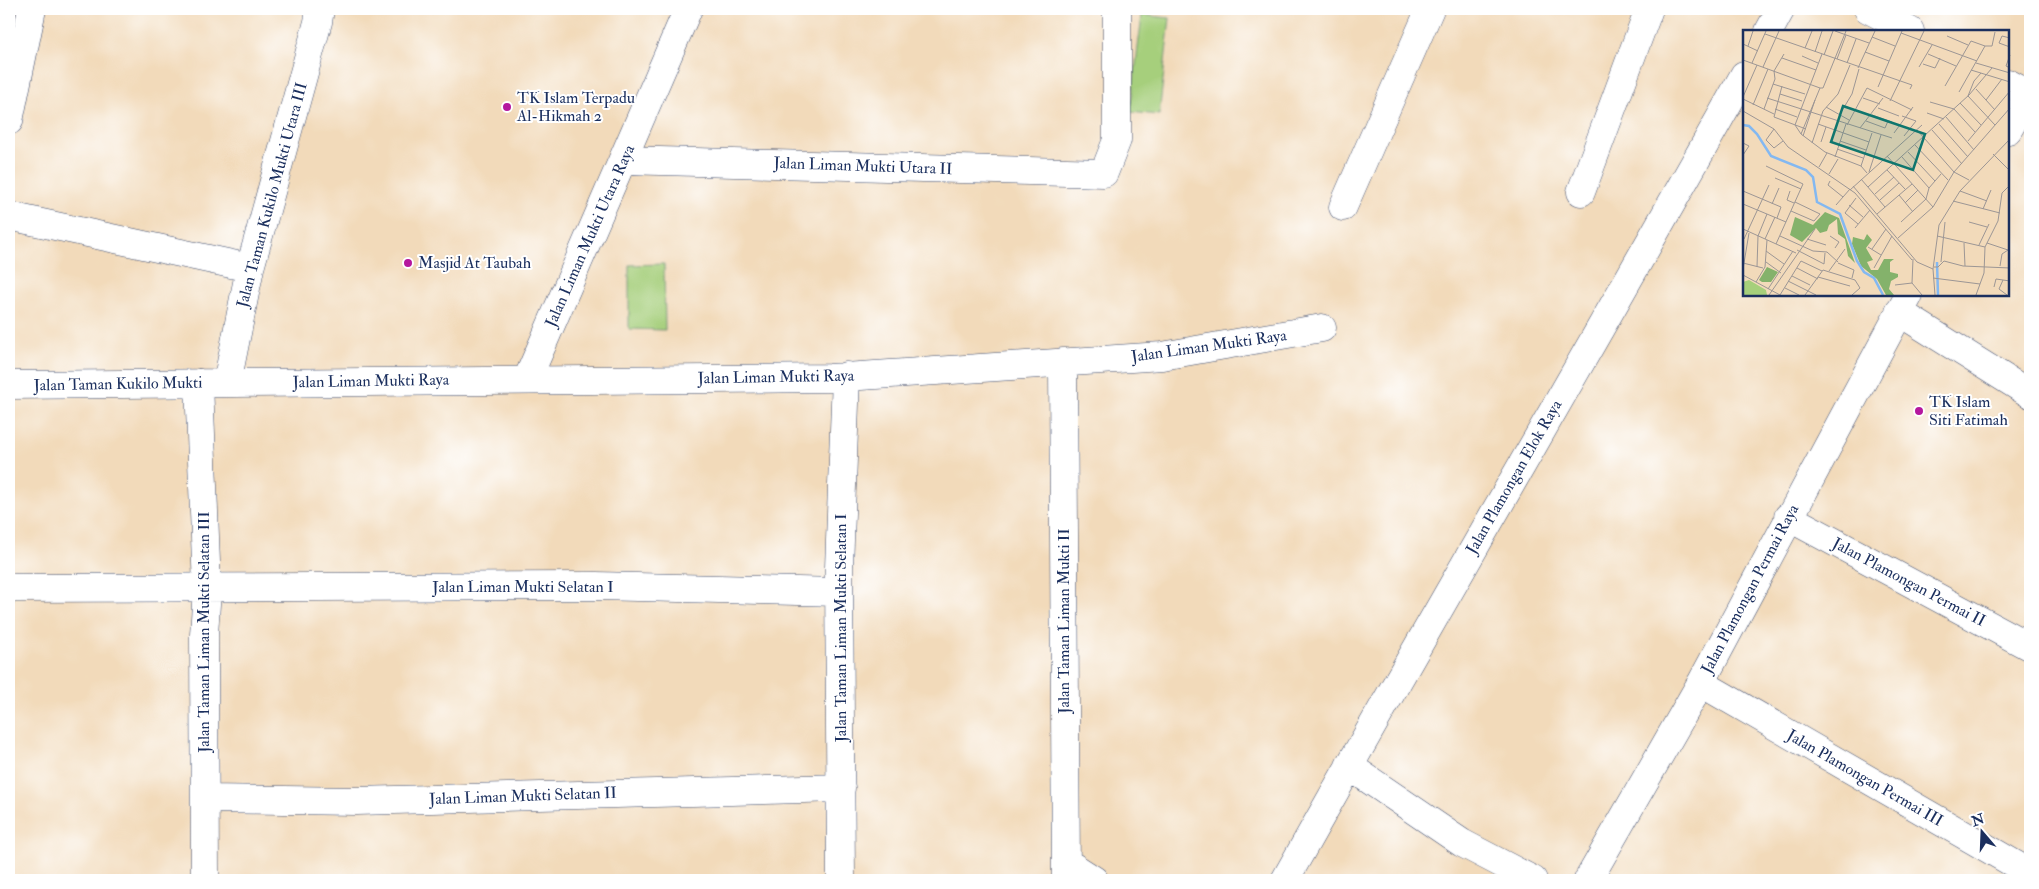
<svg xmlns="http://www.w3.org/2000/svg" width="2039" height="889" viewBox="0 0 2039 889" font-family="'IM FELL Double Pica',serif">
<style>
.pitch{fill:#a6cf7b;stroke:#607f6c}
.lines{fill:none;stroke-linecap:round;stroke-linejoin:round}
.minor-casing{stroke:#3b496c;stroke-width:29}
.minor{stroke:#fff;stroke-width:28}
.poi-dot{fill:#b5179e;stroke:#fff;stroke-width:2}
.labels{text-anchor:middle;dominant-baseline:central;stroke-width:4;stroke-linejoin:round;paint-order:stroke}
.poi-label{font-size:16px;fill:#1b2f5e;stroke:#fff;text-anchor:start}
.street-label{font-size:16px;fill:#1b2f5e;stroke:#fff}
.inset-river{fill:none;stroke:#83b8f1;stroke-width:2.5}
.inset-road{fill:none;stroke:#9c9695;stroke-width:1}
.view{fill:#0f766e;fill-opacity:0.15;stroke:#0f766e;stroke-width:2.5}
.inset-edge{fill:none;stroke:#1b2f5e;stroke-width:2.5}
</style>
<rect width="100%" height="100%" fill="#fff"/>
<filter id="ink" filterUnits="userSpaceOnUse"><feTurbulence type="fractalNoise" baseFrequency=".02" numOctaves="2"/><feDisplacementMap in="SourceGraphic" scale="10" xChannelSelector="R" yChannelSelector="G"/><feConvolveMatrix kernelMatrix="1 2 1 2 8 2 1 2 1" color-interpolation-filters="sRGB"/></filter>
<filter id="wash" filterUnits="userSpaceOnUse"><feTurbulence type="fractalNoise" baseFrequency=".0096" numOctaves="4" result="noise"/><feDisplacementMap in="SourceGraphic" scale="20" xChannelSelector="R" yChannelSelector="G"/><feGaussianBlur stdDeviation="1.12" result="paint"/><feColorMatrix in="noise" values="0 0 0 0 0 0 0 0 0 0 0 0 0 0 0 0 0 1.4 0 .05"/><feComposite in="paint" operator="in"/></filter>
<g filter="url(#wash)">
<rect width="100%" height="100%" fill="#f2daba"/>
<path class="pitch" d="M 1142,15 L 1170,18 L 1159,115 L 1130,112 Z
M 664,264 L 665,330 L 629,329 L 629,265 Z"/>
</g>
<g filter="url(#ink)">
<g class="lines">
<defs>
<path id="minor" d="M 1868,9 L 1910,31
M 1769,31 L 1781,9
M 2008,83 L 2030,95
M 9,121 L 32,9
M 2008,130 L 2030,92
M 623,160 L 1104,173 L 1117,140 L 1117,9
M 1581,192 L 1649,9
M 1343,207 L 1430,9
M 9,216 L 250,268
M 1899,312 L 2030,394
M 1063,362 L 1066,880
M 527,380 L 688,9
M 199,383 L 207,588 L 204,635 L 205,880
M 227,383 L 250,268 L 318,22 L 320,9
M 9,385 L 830,378 L 1162,356 L 1322,328
M 1788,517 L 2030,647
M 9,588 L 596,586 L 839,592
M 1701,683 L 2030,873
M 1349,766 L 1462,843 L 1533,880
M 206,799 L 357,801 L 841,788
M 1066,862 L 1094,880
M 841,880 L 839,568 L 846,376
M 1285,880 C 1436,611 1593,345 1744,75
M 1588,880 L 1701,683 L 1909,295"/>
</defs>
<use href="#minor" class="minor-casing"/>
<use href="#minor" class="minor"/>
</g>
</g>
<g class="poi-dot">
<circle cx="507" cy="107" r="5"/>
<circle cx="408" cy="263" r="5"/>
<circle cx="1919" cy="411" r="5"/>
</g>
<g class="labels">
<g class="poi-label">
<text x="517" y="98">TK Islam Terpadu<tspan x="517" dy="18">Al-Hikmah 2</tspan></text>
<text x="418" y="263">Masjid At Taubah</text>
<text x="1929" y="402">TK Islam<tspan x="1929" dy="18">Siti Fatimah</tspan></text>
</g>
<g class="street-label">
<text transform="translate(863 166) rotate(2)">Jalan Liman Mukti Utara II</text>
<text transform="translate(272 195) rotate(-75)">Jalan Taman Kukilo Mukti Utara III</text>
<text transform="translate(590 236) rotate(-66)">Jalan Liman Mukti Utara Raya</text>
<text transform="translate(1209 346) rotate(-8)">Jalan Liman Mukti Raya</text>
<text transform="translate(776 377) rotate(-1)">Jalan Liman Mukti Raya</text>
<text transform="translate(371 381) rotate(-1)">Jalan Liman Mukti Raya</text>
<text transform="translate(118 384) rotate(-1)">Jalan Taman Kukilo Mukti</text>
<text transform="translate(1514 477) rotate(-60)">Jalan Plamongan Elok Raya</text>
<text transform="translate(1909 582) rotate(28)">Jalan Plamongan Permai II</text>
<text x="523" y="587">Jalan Liman Mukti Selatan I</text>
<text transform="translate(1750 589) rotate(-62)">Jalan Plamongan Permai Raya</text>
<text transform="translate(1064 621) rotate(-90)">Jalan Taman Liman Mukti II</text>
<text transform="translate(841 628) rotate(-90)">Jalan Taman Liman Mukti Selatan I</text>
<text transform="translate(204 632) rotate(-90)">Jalan Taman Liman Mukti Selatan III</text>
<text transform="translate(1865 778) rotate(30)">Jalan Plamongan Permai III</text>
<text transform="translate(523 796) rotate(-2)">Jalan Liman Mukti Selatan II</text>
</g>
</g>
<g transform="translate(1743 30)">
<rect width="266" height="266" fill="#f2daba"/>
<path d="M 6,250 L 23,260 L 24,265 L 0,265 L 0,252 Z" fill="#a6cf7b"/>
<path d="M 82,182 L 96,188 L 112,233 L 105,226 L 102,209 L 95,204 L 94,189 L 86,195 L 84,201 L 77,203 L 73,198 L 59,212 L 47,205 L 52,187 L 70,195 ZM 124,204 L 129,210 L 123,218 L 130,230 L 124,232 L 128,240 L 135,240 L 141,229 L 151,229 L 147,232 L 147,242 L 155,244 L 155,247 L 148,251 L 146,259 L 151,265 L 143,265 L 134,249 L 118,236 L 109,214 L 110,207 L 121,210 ZM 24,237 L 35,242 L 28,252 L 19,252 L 16,250 Z" fill="#84b26b"/>
<path class="inset-river" d="M 0,95 L 6,96 L 14,104 L 28,126 L 63,140 L 70,147 L 74,172 L 97,184 L 114,231 L 121,242 L 131,248 L 140,265M 194,232 L 195,265"/>
<path class="inset-road" d="M 92,1 L 126,13M 158,3 L 234,31M 22,4 L 169,55 L 167,59M 204,6 L 225,15M 129,7 L 152,16M 267,8 L 259,6 L 256,13 L 267,17M 0,14 L 15,21M 5,16 L 10,1M 62,18 L 69,1M 72,22 L 79,1M 122,22 L 146,31M 79,24 L 52,95 L 58,104 L 82,122 L 118,136 L 124,143M 185,24 L 213,36M 81,25 L 90,1M 267,25 L 263,36 L 267,38M 59,26 L 75,33M 39,28 L 73,40M 94,29 L 103,5M 0,30 L 77,58M 9,33 L 23,1M 104,33 L 113,9M 233,33 L 267,43M 180,34 L 192,38 L 197,28M 20,37 L 36,1M 176,37 L 189,15M 115,38 L 132,1M 228,40 L 267,52M 238,43 L 231,51 L 225,66 L 252,95M 30,54 L 62,64M 39,56 L 31,87 L 63,99M 202,56 L 228,11 L 242,16M 135,57 L 159,1M 77,58 L 80,58 L 103,1M 233,59 L 252,80M 216,62 L 242,16 L 249,16 L 252,2M 37,64 L 59,71M 0,67 L 14,35M 24,68 L 149,108M 120,68 L 137,74M 0,69 L 31,84M 243,70 L 259,49M 147,71 L 181,1M 187,72 L 211,79M 217,73 L 238,95M 10,75 L 25,39M 83,77 L 106,90M 135,78 L 156,86M 21,79 L 32,49 L 31,41 L 41,24M 32,79 L 54,87M 211,79 L 232,102M 0,81 L 31,99 L 45,117 L 112,163 L 169,230M 184,83 L 201,89M 97,84 L 109,64 L 116,39M 129,85 L 149,92M 159,86 L 173,91 L 161,106M 203,87 L 231,120M 123,91 L 142,98 L 145,91M 75,94 L 126,112M 196,94 L 225,127M 104,95 L 124,58 L 169,80M 117,98 L 140,68M 31,99 L 23,110 L 31,118 L 40,111M 174,100 L 211,142 L 226,150M 189,100 L 219,134M 151,103 L 170,77M 58,104 L 77,58M 60,106 L 72,70M 97,111 L 123,120M 225,111 L 267,61M 78,112 L 83,97M 0,113 L 6,116 L 0,125M 69,113 L 80,81 L 95,64 L 107,35M 172,115 L 205,150M 94,119 L 120,128M 165,122 L 192,151M 250,124 L 267,141M 144,126 L 190,177M 92,127 L 103,94M 159,127 L 186,158M 23,136 L 60,154 L 33,214M 118,136 L 129,103M 76,137 L 84,123M 144,140 L 162,159M 126,142 L 138,105M 86,144 L 95,129M 32,148 L 58,159M 118,149 L 142,177M 87,151 L 85,155 L 100,167M 110,156 L 174,232 L 190,239M 125,157 L 226,65 L 249,38M 107,160 L 179,95M 0,161 L 38,177 L 34,188M 47,161 L 44,170 L 51,173M 217,161 L 244,171M 132,164 L 151,147M 156,165 L 170,182M 113,168 L 102,183 L 115,194M 137,170 L 156,153M 210,171 L 257,183M 162,173 L 175,160M 0,174 L 43,192M 29,174 L 36,158M 93,175 L 107,159M 106,175 L 120,187M 240,179 L 248,160M 48,181 L 71,191 L 77,184 L 52,172M 134,184 L 169,154M 158,192 L 183,169 L 186,158 L 198,144M 226,192 L 244,197M 112,198 L 127,180M 0,199 L 53,223M 15,206 L 24,184M 37,206 L 70,221 L 84,222 L 95,232M 87,206 L 96,212 L 92,218M 194,206 L 242,217M 155,208 L 190,177 L 211,142 L 267,78M 1,209 L 26,155M 22,209 L 32,187M 64,209 L 83,215M 221,213 L 222,236M 244,213 L 265,220 L 259,224 L 257,236M 236,215 L 246,194M 125,217 L 138,225M 129,219 L 143,199M 54,220 L 81,234 L 82,223M 23,221 L 41,234M 170,229 L 169,253 L 179,265M 23,232 L 38,243M 198,232 L 202,192M 0,233 L 20,238M 95,233 L 111,240 L 109,248M 14,237 L 15,206M 191,237 L 195,237 L 201,231 L 220,236 L 267,238M 54,238 L 75,249M 131,238 L 149,206M 0,239 L 6,203M 86,241 L 102,219M 0,245 L 37,265M 49,246 L 67,255M 75,247 L 107,256M 190,248 L 237,254M 45,251 L 73,265M 13,252 L 22,237 L 24,210M 152,255 L 169,253M 251,257 L 253,249 L 260,250M 42,258 L 56,265M 25,259 L 50,221M 26,265 L 72,199M 37,265 L 58,231 L 79,241M 62,265 L 80,240 L 112,250 L 117,258 L 109,265M 192,265 L 190,239 L 196,195 L 217,161 L 267,109M 233,265 L 241,243 L 242,217 L 255,191 L 259,163 L 267,155M 264,265 L 256,259 L 260,250 L 267,251"/>
<path class="view" d="M 100,76 L 182,104 L 170,140 L 88,112 Z"/>
<rect width="266" height="266" class="inset-edge"/>
</g>
<rect width="2039" height="889" fill="none" stroke="#fff" stroke-width="30"/>
<g transform="translate(1982 832) rotate(341)" stroke="#ffffff" stroke-width="4" paint-order="stroke">
<path d="M0-4L9 19L0 12L-9 19Z" fill="#1b2f5e"/>
<text y="-8" font-size="14" font-weight="bold" text-anchor="middle" fill="#1b2f5e">N</text>
</g>
</svg>
